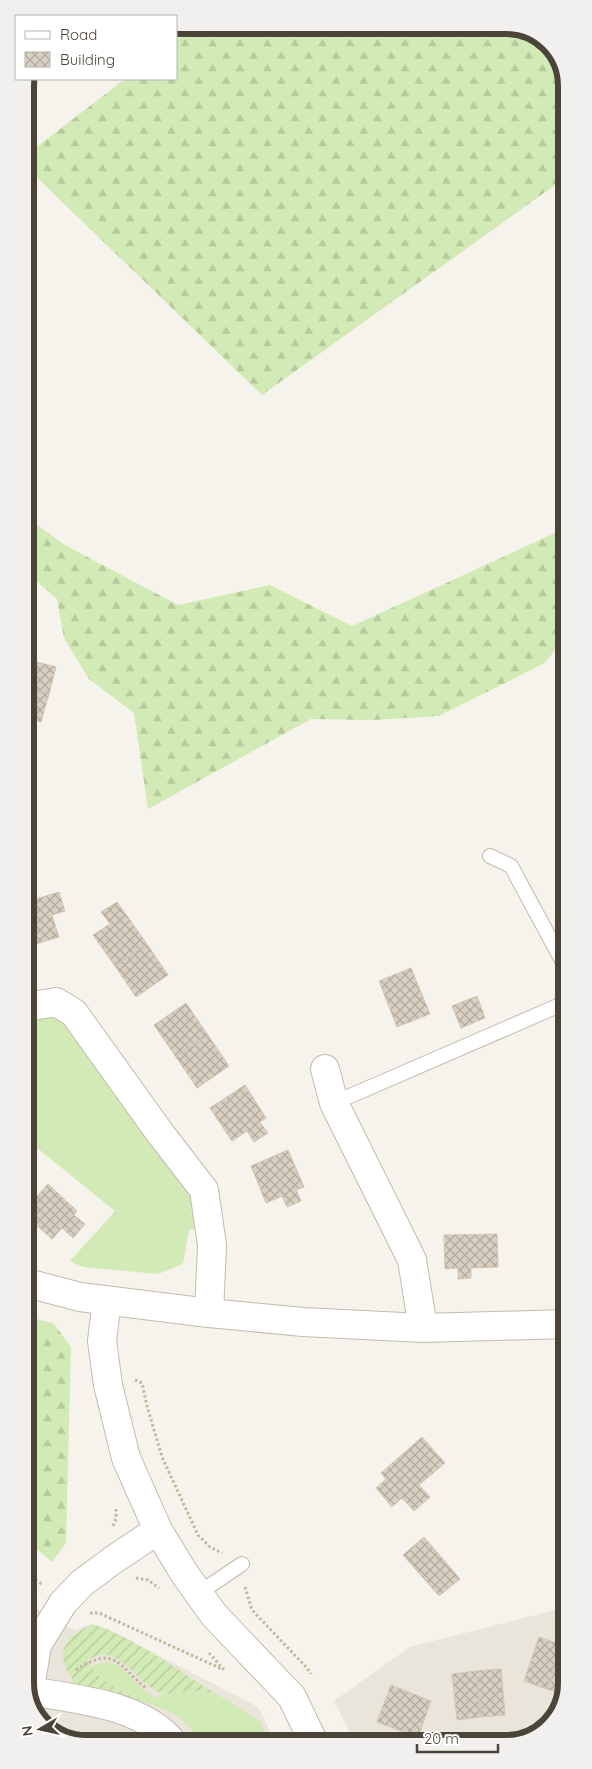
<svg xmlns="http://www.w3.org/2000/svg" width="592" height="1769" viewBox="0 0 592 1769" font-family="Quicksand,sans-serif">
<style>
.residential{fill:#eae5da}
.grass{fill:#d2eab5}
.forest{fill:url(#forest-firs)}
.garden{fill:url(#garden-furrows)}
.building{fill:url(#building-cross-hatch);stroke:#d3c7b4}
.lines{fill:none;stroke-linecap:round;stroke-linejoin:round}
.service-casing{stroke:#c2bbae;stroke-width:16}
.minor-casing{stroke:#c2bbae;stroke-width:30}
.path{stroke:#c4b79f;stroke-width:3;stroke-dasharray:2.5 2.5;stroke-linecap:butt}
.service{stroke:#fff;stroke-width:14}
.minor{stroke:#fff;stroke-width:28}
.rim{fill:none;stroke:#4b4439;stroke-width:6}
</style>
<defs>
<pattern id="forest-firs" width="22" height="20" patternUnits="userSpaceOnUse" patternTransform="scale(1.25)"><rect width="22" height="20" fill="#d2eab5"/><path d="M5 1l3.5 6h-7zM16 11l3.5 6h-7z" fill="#b6ca9c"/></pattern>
<pattern id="garden-furrows" width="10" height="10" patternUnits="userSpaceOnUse" patternTransform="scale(1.25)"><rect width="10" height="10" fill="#d2eab5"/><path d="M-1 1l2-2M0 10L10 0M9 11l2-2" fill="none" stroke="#b6ca9c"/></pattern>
<pattern id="building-cross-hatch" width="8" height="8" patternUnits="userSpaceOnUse" patternTransform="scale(1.25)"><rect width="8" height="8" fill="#d8cfc1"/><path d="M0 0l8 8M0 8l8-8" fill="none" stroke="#b1aa9e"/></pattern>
</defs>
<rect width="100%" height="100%" fill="#f6f3ec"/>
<path class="residential" d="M 27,1582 L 31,1587 L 34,1607 L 75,1630 L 92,1624 L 108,1629 L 258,1707 L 276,1743 L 82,1744 L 46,1729 L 27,1698 Z
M 567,1607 L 567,1683 L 554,1720 L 521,1742 L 355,1743 L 334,1701 L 410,1647 Z"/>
<path class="grass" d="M 53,1011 L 66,1021 L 96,1069 L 135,1122 L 169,1157 L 182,1178 L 190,1196 L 195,1229 L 189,1230 L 183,1264 L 158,1274 L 83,1267 L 70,1261 L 115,1211 L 26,1139 L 26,1017 Z
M 108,1662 L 118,1665 L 145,1691 L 158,1698 L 163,1694 L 196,1691 L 218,1695 L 260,1721 L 270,1743 L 200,1743 L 188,1725 L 176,1715 L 109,1685 L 90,1666 Z"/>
<path class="forest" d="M 195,25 L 510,25 L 546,40 L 565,71 L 565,178 L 262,395 L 25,166 L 25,156 L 125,79 L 176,79 L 176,40 Z
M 26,517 L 65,545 L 178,605 L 270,585 L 352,626 L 566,528 L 566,636 L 545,663 L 439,716 L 373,720 L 311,719 L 148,809 L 134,713 L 89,679 L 64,638 L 57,599 L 26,572 Z
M 27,1316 L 54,1324 L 71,1347 L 66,1543 L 52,1562 L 27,1541 Z"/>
<path class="garden" d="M 92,1624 C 134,1637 180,1672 218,1695 C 211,1694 203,1691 195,1691 C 185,1690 171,1696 161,1693 C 132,1682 121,1641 87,1660 C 101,1685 124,1692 149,1703 L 74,1686 C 73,1677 69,1676 66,1668 C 56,1644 74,1634 92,1624 Z"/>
<path class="building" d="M 26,659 L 56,667 L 49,694 L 26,688 Z
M 26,688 L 49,694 L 41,722 L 26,717 Z
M 59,892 L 65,911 L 52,915 L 59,937 L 26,947 L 26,902 Z
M 117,902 L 147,944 L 115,966 L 93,935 L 110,924 L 101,912 Z
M 147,944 L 168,975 L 136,997 L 115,966 Z
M 411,968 L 430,1014 L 397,1027 L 379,981 Z
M 477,996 L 485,1018 L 461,1028 L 452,1006 Z
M 186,1003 L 208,1035 L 176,1057 L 154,1025 Z
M 208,1035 L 229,1066 L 197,1088 L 176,1057 Z
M 245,1085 L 266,1118 L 260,1122 L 268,1133 L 254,1142 L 247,1131 L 232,1141 L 210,1108 Z
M 288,1150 L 304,1187 L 296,1190 L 301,1201 L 287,1207 L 282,1196 L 266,1203 L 251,1166 Z
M 48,1184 L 77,1211 L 74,1215 L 85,1224 L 73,1238 L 62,1228 L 52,1239 L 26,1216 L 26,1208 Z
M 497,1234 L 498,1267 L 471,1268 L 471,1278 L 458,1279 L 458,1268 L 445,1269 L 444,1235 Z
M 422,1437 L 445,1463 L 419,1485 L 430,1497 L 414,1511 L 402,1498 L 392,1507 L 376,1488 L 386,1479 L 381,1473 Z
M 424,1537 L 460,1579 L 439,1596 L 403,1555 Z
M 539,1637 L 562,1645 L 547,1689 L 524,1681 Z
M 562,1645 L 567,1647 L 567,1683 L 563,1694 L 547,1689 Z
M 501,1669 L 505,1715 L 481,1717 L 476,1671 Z
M 476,1671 L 481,1717 L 457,1720 L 452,1674 Z
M 391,1685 L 431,1701 L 418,1737 L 377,1722 Z"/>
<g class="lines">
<defs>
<path id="service" d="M 490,856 L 511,866 L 566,968
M 334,1103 L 560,1005 L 566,992
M 199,1593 L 242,1564"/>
<path id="minor" d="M 26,1007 L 56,1002 L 74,1013 L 160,1133 L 204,1190 L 212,1245 L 209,1313
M 325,1069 L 334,1103 L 412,1260 L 423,1328
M 27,1283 L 80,1297 L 209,1313 L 303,1322 L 423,1328 L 567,1324
M 107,1301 L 102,1341 L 108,1385 L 126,1458 L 158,1530 L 184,1573 L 214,1615 L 292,1697 L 314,1743
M 29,1691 C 75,1699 142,1704 173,1743
M 28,1700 L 37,1645 L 63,1603 L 82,1583 L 113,1560 L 158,1530"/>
</defs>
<use href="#service" class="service-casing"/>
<use href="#minor" class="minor-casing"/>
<path class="path" d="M 135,1380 L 142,1383 L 147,1406 L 162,1457 L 198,1535 L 210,1547 L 222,1553
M 113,1526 L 116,1519 L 116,1508
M 27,1574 L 43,1585
M 136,1578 L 148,1580 L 159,1588
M 245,1587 L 252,1610 L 307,1668 L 311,1674
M 90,1613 L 99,1613 L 222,1669
M 209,1653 L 225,1671
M 76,1670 C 116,1644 118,1666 147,1689"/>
<use href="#service" class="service"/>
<use href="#minor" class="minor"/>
</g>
<path d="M0 0H592V1769H0ZM86 34H506A52 52 0 0 1 558 86V1683A52 52 0 0 1 506 1735H86A52 52 0 0 1 34 1683V86A52 52 0 0 1 86 34Z" fill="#f1f0ef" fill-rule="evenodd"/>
<path class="rim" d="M86 34H506A52 52 0 0 1 558 86V1683A52 52 0 0 1 506 1735H86A52 52 0 0 1 34 1683V86A52 52 0 0 1 86 34Z"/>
<rect x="15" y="15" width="162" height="65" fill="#ffffff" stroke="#b7b4b0"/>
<rect x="25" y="31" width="25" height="8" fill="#ffffff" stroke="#b7b4b0"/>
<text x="60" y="40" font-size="15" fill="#4b4439">Road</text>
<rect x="25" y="52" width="25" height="15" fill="url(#building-cross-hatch)" stroke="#b7b4b0"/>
<text x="60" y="65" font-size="15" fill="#4b4439">Building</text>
<g transform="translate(40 1729) rotate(261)" stroke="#ffffff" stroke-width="4" paint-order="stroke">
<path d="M0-4L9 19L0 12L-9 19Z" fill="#4b4439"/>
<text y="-8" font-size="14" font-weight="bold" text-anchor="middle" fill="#4b4439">N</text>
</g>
<path d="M417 1744v8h81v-8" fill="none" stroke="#4b4439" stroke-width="2.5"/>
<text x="424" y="1744" font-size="15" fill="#4b4439" stroke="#ffffff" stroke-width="4" paint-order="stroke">20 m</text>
</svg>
